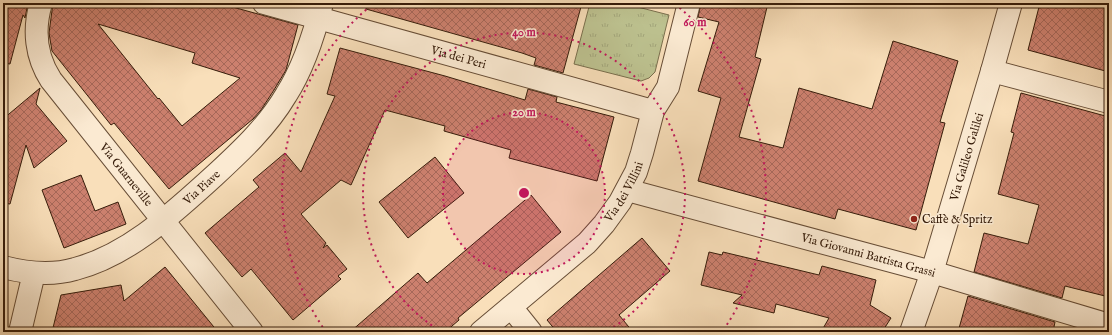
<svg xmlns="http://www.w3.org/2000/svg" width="1112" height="335" viewBox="0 0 1112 335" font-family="'IM FELL English',serif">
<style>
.grass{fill:url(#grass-tufts);stroke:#7a6f4d}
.building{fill:url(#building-cross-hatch);stroke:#361c0a;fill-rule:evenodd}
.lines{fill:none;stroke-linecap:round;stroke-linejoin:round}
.minor-casing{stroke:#674d36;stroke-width:24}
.minor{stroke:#fbead2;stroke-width:22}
.ring{fill:none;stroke:#c2185b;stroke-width:2;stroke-dasharray:2 4}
.poi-dot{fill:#8f2418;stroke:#fbead2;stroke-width:1.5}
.labels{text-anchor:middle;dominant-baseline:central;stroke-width:3;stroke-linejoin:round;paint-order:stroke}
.street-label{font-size:12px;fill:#361c0a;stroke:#fbead2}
.poi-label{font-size:12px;fill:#361c0a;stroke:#fbead2;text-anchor:start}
.centre{fill:#c2185b;stroke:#fbead2;stroke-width:2}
.ring-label{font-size:12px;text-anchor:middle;font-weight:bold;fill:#c2185b;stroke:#fbead2;stroke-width:3;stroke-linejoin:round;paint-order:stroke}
</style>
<defs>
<pattern id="grass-tufts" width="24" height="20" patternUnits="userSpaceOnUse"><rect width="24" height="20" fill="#bdc290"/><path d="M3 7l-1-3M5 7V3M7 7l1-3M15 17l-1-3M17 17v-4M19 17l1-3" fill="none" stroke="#a3a67b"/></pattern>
<pattern id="building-cross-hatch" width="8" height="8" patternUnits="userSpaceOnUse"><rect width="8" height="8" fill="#cc806e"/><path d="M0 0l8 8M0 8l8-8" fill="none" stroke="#a66859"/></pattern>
</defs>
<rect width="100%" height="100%" fill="#f9dfba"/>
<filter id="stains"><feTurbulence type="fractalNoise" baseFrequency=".005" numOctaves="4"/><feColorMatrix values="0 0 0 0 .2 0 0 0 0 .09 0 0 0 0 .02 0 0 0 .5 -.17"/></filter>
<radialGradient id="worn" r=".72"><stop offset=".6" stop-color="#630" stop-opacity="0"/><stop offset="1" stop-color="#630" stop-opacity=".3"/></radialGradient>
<path class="grass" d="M 590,3 L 622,3 L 669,15 L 655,72 L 649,78 L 641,81 L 574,64 Z"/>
<path class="building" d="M 3,3 L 28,3 L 25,18 L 23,15 L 10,64 L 3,63 Z
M 53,3 L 218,3 L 298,25 L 286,70 L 274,90 L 261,110 L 253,119 L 169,189 L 114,123 L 111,125 L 52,51 L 49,33 ZM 98,24 L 195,53 L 192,63 L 240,78 L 182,126 L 159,98 L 158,99 Z
M 367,3 L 582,3 L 563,73 L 534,65 L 536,58 L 522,53 L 366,9 Z
M 701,3 L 768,3 L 755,57 L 761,59 L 739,137 L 783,148 L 799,88 L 872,109 L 893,41 L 958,61 L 940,122 L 945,123 L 916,230 L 838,209 L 835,219 L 698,181 L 721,98 L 698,91 L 719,22 L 698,17 Z
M 1040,3 L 1109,3 L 1109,72 L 1028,50 Z
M 340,48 L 445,76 L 525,100 L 528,89 L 557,97 L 556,102 L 614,117 L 597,181 L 509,158 L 511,150 L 444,131 L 445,126 L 385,110 L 351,185 L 341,180 L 301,214 L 326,243 L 323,248 L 327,245 L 347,269 L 338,276 L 341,279 L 293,320 L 251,269 L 242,277 L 205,233 L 259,187 L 253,180 L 285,153 L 301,172 L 335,96 L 327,94 Z
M 40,88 L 36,104 L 67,141 L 34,168 L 26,145 L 10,204 L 3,203 L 3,119 Z
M 1021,93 L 1109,117 L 1109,297 L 1065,286 L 1062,298 L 974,272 L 984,233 L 1028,244 L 1039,205 L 998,194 L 1014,133 L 1011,132 Z
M 435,157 L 464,193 L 408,238 L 379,202 Z
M 81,175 L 95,211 L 118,202 L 126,224 L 64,248 L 42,190 Z
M 531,195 L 561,232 L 458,318 L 459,320 L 445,332 L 350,332 L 418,273 L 427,283 Z
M 642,238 L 670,271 L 619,315 L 633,332 L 557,332 L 547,320 Z
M 709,252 L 722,255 L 723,252 L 819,275 L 822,266 L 876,280 L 870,305 L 891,318 L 882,332 L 821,332 L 829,318 L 776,304 L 774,313 L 733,303 L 742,295 L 701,285 Z
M 165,267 L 218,332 L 52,332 L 61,295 L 121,285 L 124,301 Z
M 968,296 L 1055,322 L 1053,332 L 958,332 Z"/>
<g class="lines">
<defs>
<g id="minor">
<path id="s1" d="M 41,3 C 33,30 36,57 51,80 L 252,332"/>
<path id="s2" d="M 264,3 L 653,111"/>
<path d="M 992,71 L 1109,102"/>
<path id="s3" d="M 627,190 L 932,272 L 1109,325"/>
<path id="s4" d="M 3,267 C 26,273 51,276 75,269 C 129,255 173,213 214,176 C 240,152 267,127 286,95 C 304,67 314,35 322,3"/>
<path d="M 511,307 L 531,332"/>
<path d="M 20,332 L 34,273"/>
<path id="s5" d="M 481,332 L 587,243 L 604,224 L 620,202 L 636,172 L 642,153 L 653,111 L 668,87 L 689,3"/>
<path id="s6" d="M 911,332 L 932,272 L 992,71 L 1011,3"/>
</g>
</defs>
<use href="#minor" class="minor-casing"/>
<use href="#minor" class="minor"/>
</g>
<circle cx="524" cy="193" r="81" fill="#c2185b" fill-opacity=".12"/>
<g class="ring">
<circle cx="524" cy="193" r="81"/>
<path d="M442 332A161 161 0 1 1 606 332"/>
<path d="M326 332A242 242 0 0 1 373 4M675 4A242 242 0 0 1 722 332"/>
</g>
<circle class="poi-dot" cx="914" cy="219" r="4"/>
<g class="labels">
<g class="street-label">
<text stroke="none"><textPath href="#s2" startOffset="202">Via dei Peri</textPath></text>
<text stroke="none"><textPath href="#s6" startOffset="184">Via Galileo Galilei</textPath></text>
<text stroke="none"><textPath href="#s1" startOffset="201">Via Guarneville</textPath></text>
<text stroke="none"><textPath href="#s4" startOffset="225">Via Piave</textPath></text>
<text stroke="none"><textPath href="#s5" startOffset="202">Via dei Villini</textPath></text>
<text stroke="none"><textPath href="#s3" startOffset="250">Via Giovanni Battista Grassi</textPath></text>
</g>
<g class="poi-label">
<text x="922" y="219">Caffè &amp; Spritz</text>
</g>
</g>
<circle cx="524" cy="193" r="6" class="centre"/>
<g class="ring-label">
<text x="695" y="26">60 m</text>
<text x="524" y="36">40 m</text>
<text x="524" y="116">20 m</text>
</g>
<rect width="1112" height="335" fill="none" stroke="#f9dfba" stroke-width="16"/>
<rect x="4" y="4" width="1104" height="327" fill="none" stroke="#361c0a" stroke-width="2"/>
<rect x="8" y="8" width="1096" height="319" fill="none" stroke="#361c0a"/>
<rect width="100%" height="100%" filter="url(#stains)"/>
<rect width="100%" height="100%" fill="url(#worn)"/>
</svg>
